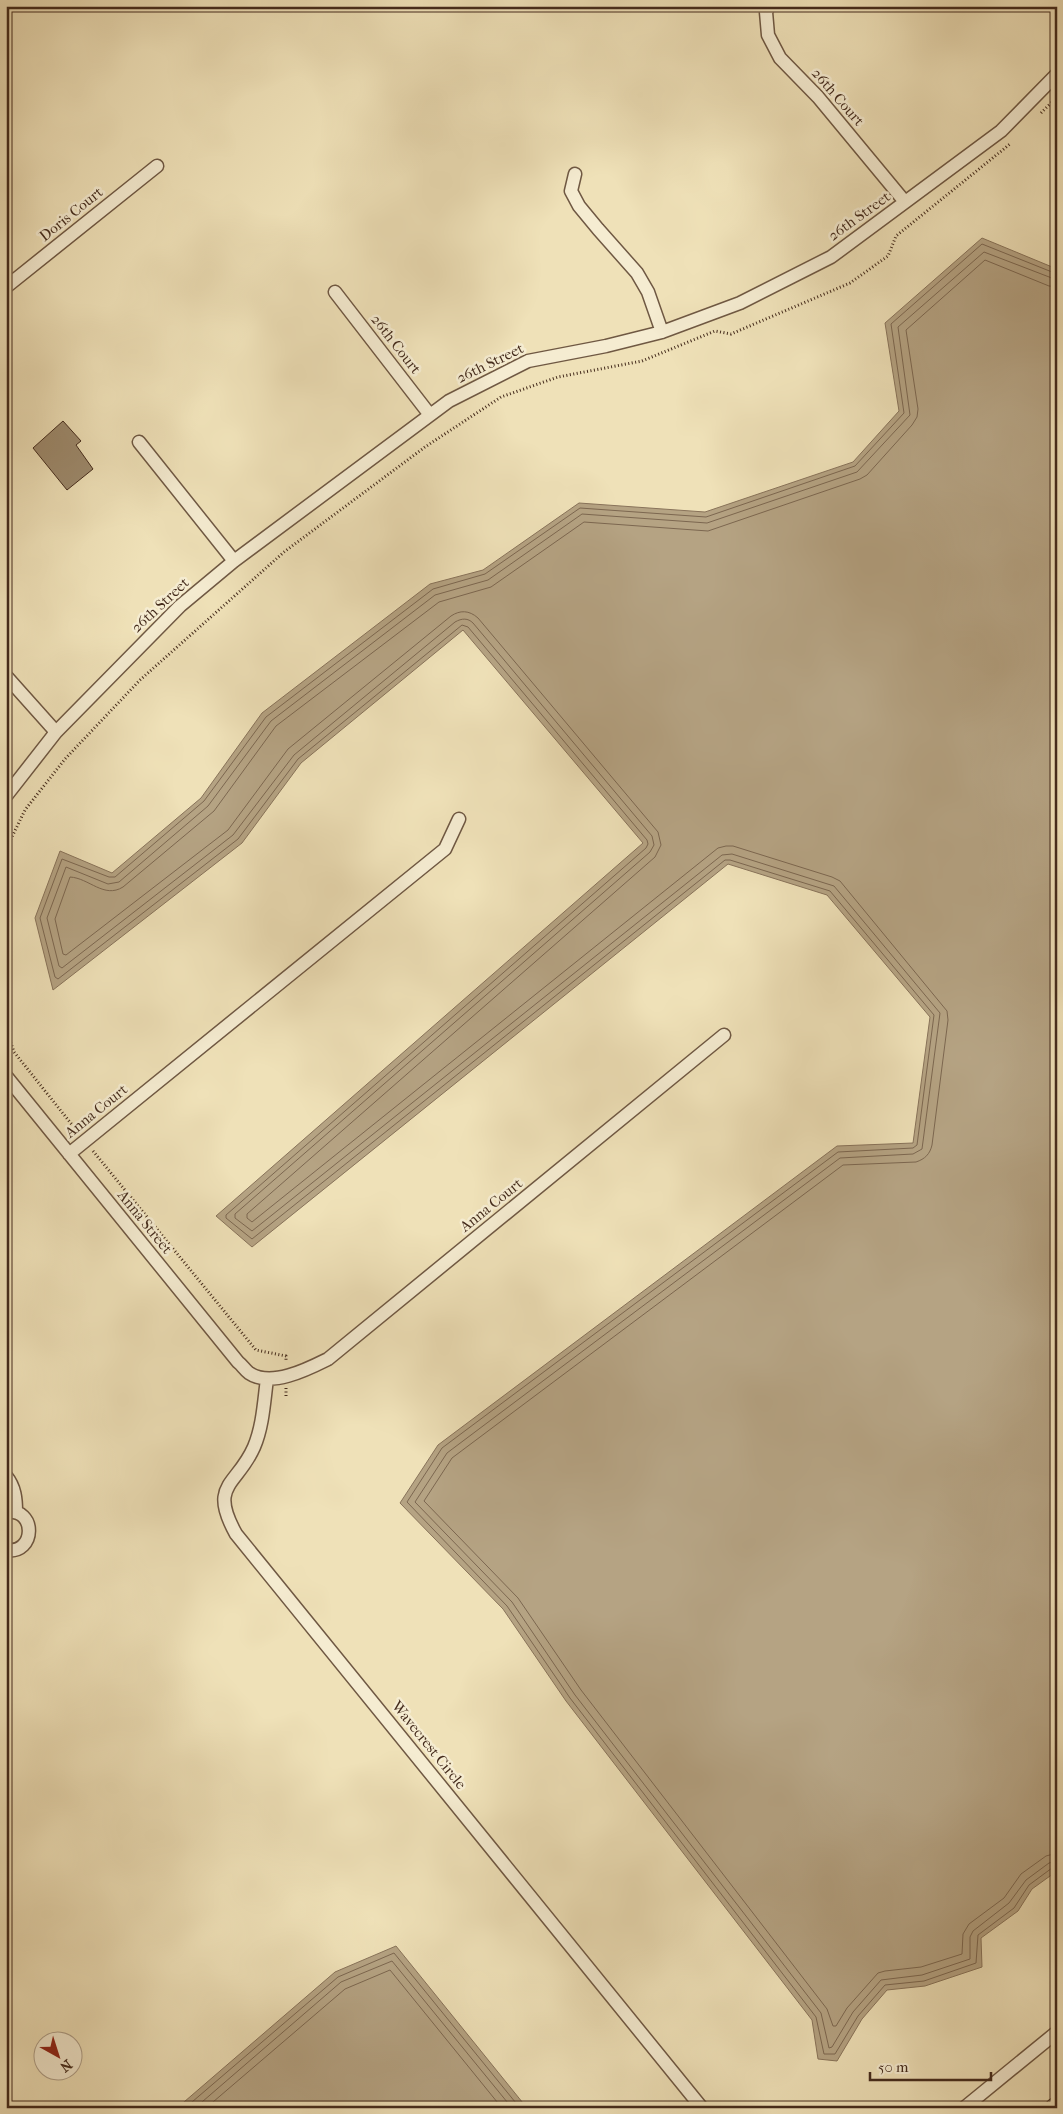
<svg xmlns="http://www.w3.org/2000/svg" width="1063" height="2114" viewBox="0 0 1063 2114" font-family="'IM FELL French Canon',serif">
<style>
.water{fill:#b5a383;stroke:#88735a}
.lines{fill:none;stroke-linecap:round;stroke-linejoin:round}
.shore{stroke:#7c6750;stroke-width:1}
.building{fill:#9d8a6d;stroke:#442b1c}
.street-casing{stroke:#6f5843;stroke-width:15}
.secondary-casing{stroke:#442b1c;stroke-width:20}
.path{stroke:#442b1c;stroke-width:3;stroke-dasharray:1 2.5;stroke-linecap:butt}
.street{stroke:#f5ecd1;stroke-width:12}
.secondary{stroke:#f5ecd1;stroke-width:18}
.labels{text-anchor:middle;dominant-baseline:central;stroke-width:5;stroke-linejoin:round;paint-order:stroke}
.street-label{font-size:15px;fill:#442b1c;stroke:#f5ecd1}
</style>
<rect width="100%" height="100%" fill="#efe1b8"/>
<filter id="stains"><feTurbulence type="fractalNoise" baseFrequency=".004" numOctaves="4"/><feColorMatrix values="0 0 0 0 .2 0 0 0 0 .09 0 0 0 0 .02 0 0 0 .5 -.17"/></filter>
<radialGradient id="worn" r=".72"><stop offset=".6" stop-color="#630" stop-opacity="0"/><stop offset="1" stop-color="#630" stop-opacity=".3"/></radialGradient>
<path class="water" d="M 982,238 L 1057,269 L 1057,1871 L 1032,1889 L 1018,1911 L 981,1938 L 982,1967 L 925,1986 L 887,1990 L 862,2019 L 837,2061 L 818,2059 L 812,2020 L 566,1701 L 503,1609 L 400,1503 L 438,1445 L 837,1146 L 913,1143 L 930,1017 L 827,895 L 728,864 L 252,1247 L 216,1216 L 643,843 L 463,630 L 301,763 L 242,843 L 53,990 L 35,918 L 60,851 L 112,873 L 201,798 L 262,713 L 430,584 L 483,570 L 579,503 L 705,512 L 853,462 L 899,411 L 885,323 Z
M 396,1946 L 527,2108 L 177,2108 L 335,1972 Z"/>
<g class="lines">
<path class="shore" d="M 1057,274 L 982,244 L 891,324 L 904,413 L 855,466 L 706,517 L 580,508 L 485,574 L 433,589 L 266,717 L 204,801 L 115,877 L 109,877 L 62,859 L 40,918 L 55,977 L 58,979 L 238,839 L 298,759 L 462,625 L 468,627 L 647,840 L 648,844 L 646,848 L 226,1215 L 226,1218 L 252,1239 L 725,860 L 730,860 L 830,891 L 934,1015 L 917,1145 L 913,1148 L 838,1152 L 442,1448 L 407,1502 L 507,1606 L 570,1698 L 816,2017 L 824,2054 L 835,2054 L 858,2016 L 885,1985 L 924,1981 L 976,1963 L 978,1935 L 1014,1908 L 1029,1885 L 1052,1868 L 1057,1867
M 1057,280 L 984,252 L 898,327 L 910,415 L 857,472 L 707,523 L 582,514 L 488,580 L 435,595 L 271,721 L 208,806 L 119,882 L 108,884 L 66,867 L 47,918 L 59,966 L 62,968 L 233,835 L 294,755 L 455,622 C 462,618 468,618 473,623 L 652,836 L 654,845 L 650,852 L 235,1214 L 235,1218 L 252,1231 L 722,855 L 732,854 L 834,886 L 940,1013 L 922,1149 L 913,1154 L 840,1158 L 447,1453 L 415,1502 L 512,1602 L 575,1695 L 821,2013 L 829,2048 L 832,2047 L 853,2012 L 881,1980 L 922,1975 L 970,1959 L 970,1937 L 973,1931 L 1009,1903 L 1026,1880 L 1049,1863 L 1057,1861
M 1057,287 L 1049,286 L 985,260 L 906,330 L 918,409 L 917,417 L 912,425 L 867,475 L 860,479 L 708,531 L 584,522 L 491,587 L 439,602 L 276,726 L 214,811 L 123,887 C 104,899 89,878 70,877 L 55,919 L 63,954 L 66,955 L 228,830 L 288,749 L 451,616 C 460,610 469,610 478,618 L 658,832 L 661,845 L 655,857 L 247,1214 L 247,1218 L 252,1222 L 718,848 L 726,846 L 733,846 L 832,877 L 840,881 L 947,1011 L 948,1020 L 932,1145 C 930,1154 925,1159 916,1162 L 843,1165 L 452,1458 L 424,1501 L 518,1598 L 581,1690 L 827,2009 L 833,2026 L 836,2026 L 847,2008 L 878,1973 L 885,1971 L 921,1967 L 962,1954 L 963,1934 L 969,1924 L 1004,1898 L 1021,1874 L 1046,1856 L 1057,1853
M 185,2108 L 338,1977 L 394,1953 L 520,2108
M 195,2108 L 341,1982 L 392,1961 L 512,2108
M 206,2108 L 345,1989 L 390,1970 L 502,2108"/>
</g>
<path class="building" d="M 63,421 L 81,441 L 76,445 L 93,469 L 67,490 L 33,448 Z"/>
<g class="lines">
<defs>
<path id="street" d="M 769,6 L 766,12 L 768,35 L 780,58 L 818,97 L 905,202
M 575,174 L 571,191 L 579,206 L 598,229 L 637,273 L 648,292 L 662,332
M 6,287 L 157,166
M 335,292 L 430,415
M 139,442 L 234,561
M 6,676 L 56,732
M 6,796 L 56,732 L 180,606 L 234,561 L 449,401 L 528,361 L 606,346 L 662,332 L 740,303 L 831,257 L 1001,131 L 1057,74
M 6,1076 L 238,1362 C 242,1365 245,1370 249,1373 C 271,1388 308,1369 328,1359 L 724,1035
M 69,1154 L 445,849 L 459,819
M 267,1379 C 264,1401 263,1426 254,1447 C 237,1486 208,1484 236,1534 L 702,2108
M 6,1476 C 15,1487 16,1499 16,1512
M 6,1512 C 37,1507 36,1555 6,1550
M 964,2108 L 1057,2032"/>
<path id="secondary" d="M 1054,2108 L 1057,2106"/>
</defs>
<use href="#street" class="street-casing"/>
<use href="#secondary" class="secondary-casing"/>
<path class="path" d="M 1041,113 L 1057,97
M 6,849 L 25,810 L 65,759 L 140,680 L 284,552 L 425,447 L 501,397 L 558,377 L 642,361 L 715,331 L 731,334 L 850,283 L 888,256 L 896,236 L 1010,144
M 6,1029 L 14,1052 L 77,1131
M 93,1151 L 256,1350 L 286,1356 L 286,1362
M 286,1388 L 286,1396"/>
<use href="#street" class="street"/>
<use href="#secondary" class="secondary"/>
</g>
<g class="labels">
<g class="street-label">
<text transform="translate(838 97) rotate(49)">26th Court</text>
<text transform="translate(71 214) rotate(-39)">Doris Court</text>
<text transform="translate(859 216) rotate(-36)">26th Street</text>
<text transform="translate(396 344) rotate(52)">26th Court</text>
<text transform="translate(490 363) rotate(-26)">26th Street</text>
<text transform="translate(160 605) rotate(-43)">26th Street</text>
<text transform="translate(96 1111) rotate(-39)">Anna Court</text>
<text transform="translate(491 1205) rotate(-39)">Anna Court</text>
<text transform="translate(145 1222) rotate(51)">Anna Street</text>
<text transform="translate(429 1745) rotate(51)">Wavecrest Circle</text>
</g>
</g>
<rect width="1063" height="2114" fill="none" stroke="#efe1b8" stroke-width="25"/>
<rect x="8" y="8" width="1048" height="2099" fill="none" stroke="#442b1c" stroke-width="2.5"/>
<rect x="12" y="12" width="1038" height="2089" fill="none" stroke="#442b1c"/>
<g transform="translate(58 2056) rotate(141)"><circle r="24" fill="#f5ecd1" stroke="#ae9f89"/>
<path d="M0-4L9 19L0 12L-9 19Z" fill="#8f2418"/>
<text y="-8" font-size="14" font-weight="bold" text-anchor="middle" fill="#442b1c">N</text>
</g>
<path d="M870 2072v8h121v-8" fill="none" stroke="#442b1c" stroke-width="2.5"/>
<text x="878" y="2072" font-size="15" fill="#442b1c" stroke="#f5ecd1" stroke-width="4" paint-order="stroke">50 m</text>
<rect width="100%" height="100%" filter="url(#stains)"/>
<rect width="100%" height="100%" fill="url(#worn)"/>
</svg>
